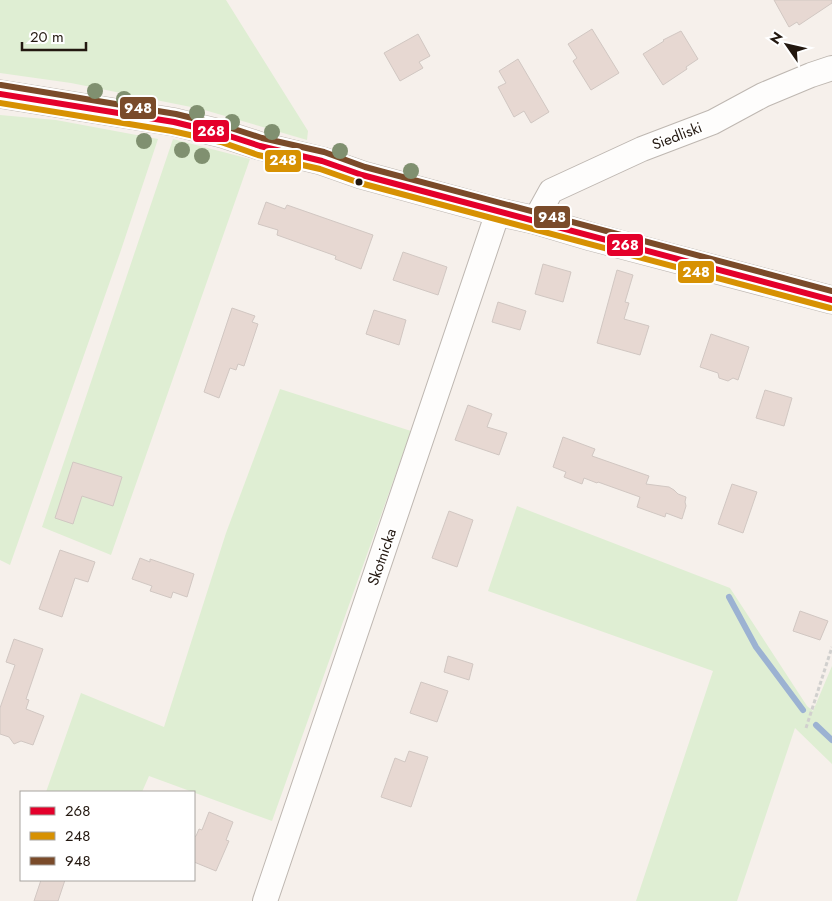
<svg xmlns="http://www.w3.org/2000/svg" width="832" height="901" viewBox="0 0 832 901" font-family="Jost,sans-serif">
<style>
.green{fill:#dfeed3}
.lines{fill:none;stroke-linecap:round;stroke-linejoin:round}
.stream{stroke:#9cb2d2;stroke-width:6}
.building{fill:#e7d8d2;stroke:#d1c7c2}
.minor-casing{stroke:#beb7b1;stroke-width:26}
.tertiary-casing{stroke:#beb7b1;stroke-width:29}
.path{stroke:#d1d0ce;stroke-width:3;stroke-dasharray:4 2.5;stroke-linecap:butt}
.minor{stroke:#fefdfc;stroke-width:24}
.tertiary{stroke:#fefdfc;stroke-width:28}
.bus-1-casing{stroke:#fff;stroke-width:10}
.bus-2-casing{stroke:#fff;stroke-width:10}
.bus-3-casing{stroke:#fff;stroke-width:10}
.bus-1{stroke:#e4002b;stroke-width:6}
.bus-2{stroke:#d79102;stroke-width:6}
.bus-3{stroke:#7a4b2a;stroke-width:6}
.tree{fill:#809070}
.bus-dot{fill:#231810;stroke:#fff;stroke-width:2}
.labels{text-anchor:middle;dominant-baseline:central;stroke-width:4;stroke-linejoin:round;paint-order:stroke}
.street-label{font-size:15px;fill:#231810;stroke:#fff}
.line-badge{stroke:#fff;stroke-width:2}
.badge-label{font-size:14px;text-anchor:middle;font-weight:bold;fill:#fff}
</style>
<rect width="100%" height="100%" fill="#f6f0eb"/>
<path class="green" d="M 0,0 L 226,0 L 308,131 L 307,140 L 201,109 L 71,83 L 0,73 Z
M 0,115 L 56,120 L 158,139 L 120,253 L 10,565 L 0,560 Z
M 173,139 L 250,159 L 111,555 L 42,527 Z
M 280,389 L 411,431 L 272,821 L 149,776 L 142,792 L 46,792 L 81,693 L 164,727 L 226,533 Z
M 517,506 L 730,588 L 807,706 L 813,711 L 832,666 L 832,764 L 795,728 L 737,901 L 636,901 L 713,671 L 488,591 Z"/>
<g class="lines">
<path class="stream" d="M 729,597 L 756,647 L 803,710
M 816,725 L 832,740"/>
</g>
<path class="building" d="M 774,0 L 832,0 L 832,3 L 799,25 L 797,22 L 789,27 Z
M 592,29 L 619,73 L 591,90 L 573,61 L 577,58 L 568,44 Z
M 681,31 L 698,59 L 686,67 L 687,69 L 663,85 L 643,54 L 664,41 L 663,40 Z
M 418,34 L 430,56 L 419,62 L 423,68 L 400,81 L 384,53 Z
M 518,59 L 549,112 L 531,123 L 524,111 L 514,117 L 498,87 L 506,83 L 499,71 Z
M 266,202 L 285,209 L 287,205 L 373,235 L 361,269 L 335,259 L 336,256 L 277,235 L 278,230 L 258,224 Z
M 403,252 L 447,267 L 438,295 L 393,280 Z
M 543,264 L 571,272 L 563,302 L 535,294 Z
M 617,270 L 633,275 L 625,302 L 629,303 L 624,319 L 649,326 L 640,355 L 597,343 Z
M 498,302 L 526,311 L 520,330 L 492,322 Z
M 232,308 L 255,316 L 252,322 L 258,324 L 244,366 L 238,364 L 236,370 L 230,368 L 219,398 L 204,392 Z
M 374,310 L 406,320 L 399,345 L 366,334 Z
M 711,334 L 749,347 L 738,380 L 733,378 L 728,381 L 719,378 L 718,373 L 700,367 Z
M 765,390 L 792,398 L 784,426 L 756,418 Z
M 468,405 L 492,414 L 487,427 L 507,433 L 499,455 L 455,440 Z
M 563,437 L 595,449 L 592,456 L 649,476 L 646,484 L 669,487 L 674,490 L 678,494 L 686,497 L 685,502 L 686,506 L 682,519 L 666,513 L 665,517 L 637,507 L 640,497 L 598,482 L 597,483 L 584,478 L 582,484 L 564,477 L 566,472 L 553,467 Z
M 73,462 L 122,477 L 113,506 L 82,496 L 73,524 L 55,518 Z
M 732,484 L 757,492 L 743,533 L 718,524 Z
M 449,511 L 473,520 L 457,567 L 432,558 Z
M 60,550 L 95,562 L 88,582 L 75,578 L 62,617 L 39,609 Z
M 140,558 L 150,562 L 150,559 L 194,574 L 187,597 L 173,592 L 171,598 L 150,591 L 152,586 L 132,579 Z
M 800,611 L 828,621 L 820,640 L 793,631 Z
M 14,639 L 43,649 L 26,699 L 29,700 L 26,709 L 44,716 L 33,745 L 21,741 L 14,744 L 9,737 L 0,734 L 0,708 L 15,665 L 6,662 Z
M 448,656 L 473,664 L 469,680 L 444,672 Z
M 421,682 L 448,691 L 437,722 L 410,713 Z
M 409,751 L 428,757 L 411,807 L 381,797 L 395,758 L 405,762 Z
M 209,812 L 233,822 L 226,840 L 229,841 L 216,871 L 194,862 L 194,837 L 196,836 L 199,829 L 202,830 Z
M 41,880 L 65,880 L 58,901 L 34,901 Z"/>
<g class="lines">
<defs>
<path id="minor" d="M 535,220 L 551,191 L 642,149 L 713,122 L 763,95 L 811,75 L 832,68
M 265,901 L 498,212"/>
<path id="tertiary" d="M 0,94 L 174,122 L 223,134 L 260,146 L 322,161 L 362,175 L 498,212 L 535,220 L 592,237 L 832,300"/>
</defs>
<use href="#minor" class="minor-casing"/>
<use href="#tertiary" class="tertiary-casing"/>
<path class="path" d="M 806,728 L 832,647"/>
<use href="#minor" class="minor"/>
<use href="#tertiary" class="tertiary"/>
<defs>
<path id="bus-1" d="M 0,94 L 174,122 L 223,134 L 260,146 L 322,161 L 362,175 L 832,300"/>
<path id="bus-2" d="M 0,103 L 172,131 L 221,142 L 258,155 L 320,169 L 360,183 L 830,308"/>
<path id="bus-3" d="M 1,85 L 176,114 L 225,126 L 262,138 L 324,152 L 365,167 L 832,291"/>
</defs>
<use href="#bus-1" class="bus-1-casing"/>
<use href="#bus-2" class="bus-2-casing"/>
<use href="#bus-3" class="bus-3-casing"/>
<use href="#bus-1" class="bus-1"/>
<use href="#bus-2" class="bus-2"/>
<use href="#bus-3" class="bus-3"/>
</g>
<g class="tree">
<circle cx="95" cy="91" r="8"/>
<circle cx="124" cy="99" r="8"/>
<circle cx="197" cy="113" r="8"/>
<circle cx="232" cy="122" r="8"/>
<circle cx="272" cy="132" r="8"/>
<circle cx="144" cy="141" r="8"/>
<circle cx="182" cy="150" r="8"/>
<circle cx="340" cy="151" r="8"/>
<circle cx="202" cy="156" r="8"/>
<circle cx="411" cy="171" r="8"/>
</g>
<circle class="bus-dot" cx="359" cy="182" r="4.5"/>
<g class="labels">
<g class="street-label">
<text transform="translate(677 136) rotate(-21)">Siedliski</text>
<text transform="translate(382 557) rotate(-71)">Skotnicka</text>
</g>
</g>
<g class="line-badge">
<rect x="119" y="96" width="38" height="24" rx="5" fill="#7a4b2a"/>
<rect x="192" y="119" width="38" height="24" rx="5" fill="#e4002b"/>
<rect x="264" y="149" width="38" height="24" rx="5" fill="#d79102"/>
<rect x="533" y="205" width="38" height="24" rx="5" fill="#7a4b2a"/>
<rect x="606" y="233" width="38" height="24" rx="5" fill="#e4002b"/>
<rect x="677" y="260" width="38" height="24" rx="5" fill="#d79102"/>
</g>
<g class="badge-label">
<text x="138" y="113">948</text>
<text x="211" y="136">268</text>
<text x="283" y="165">248</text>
<text x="552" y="222">948</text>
<text x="625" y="250">268</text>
<text x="696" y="277">248</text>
</g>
<rect x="20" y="791" width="175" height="90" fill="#ffffff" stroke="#a7a39f"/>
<rect x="30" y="807" width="25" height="8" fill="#e4002b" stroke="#a7a39f"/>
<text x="65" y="816" font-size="15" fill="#231810">268</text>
<rect x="30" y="832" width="25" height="8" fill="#d79102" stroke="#a7a39f"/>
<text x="65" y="841" font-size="15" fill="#231810">248</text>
<rect x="30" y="857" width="25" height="8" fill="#7a4b2a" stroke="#a7a39f"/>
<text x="65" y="866" font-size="15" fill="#231810">948</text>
<g transform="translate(787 45) rotate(304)" stroke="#ffffff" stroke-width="4" paint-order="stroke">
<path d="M0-4L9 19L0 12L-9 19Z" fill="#231810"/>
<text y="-8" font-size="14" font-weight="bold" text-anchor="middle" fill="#231810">N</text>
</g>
<path d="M22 42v8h64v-8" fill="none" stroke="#231810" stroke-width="2.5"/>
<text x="30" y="42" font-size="15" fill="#231810" stroke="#ffffff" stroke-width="4" paint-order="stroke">20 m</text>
</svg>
